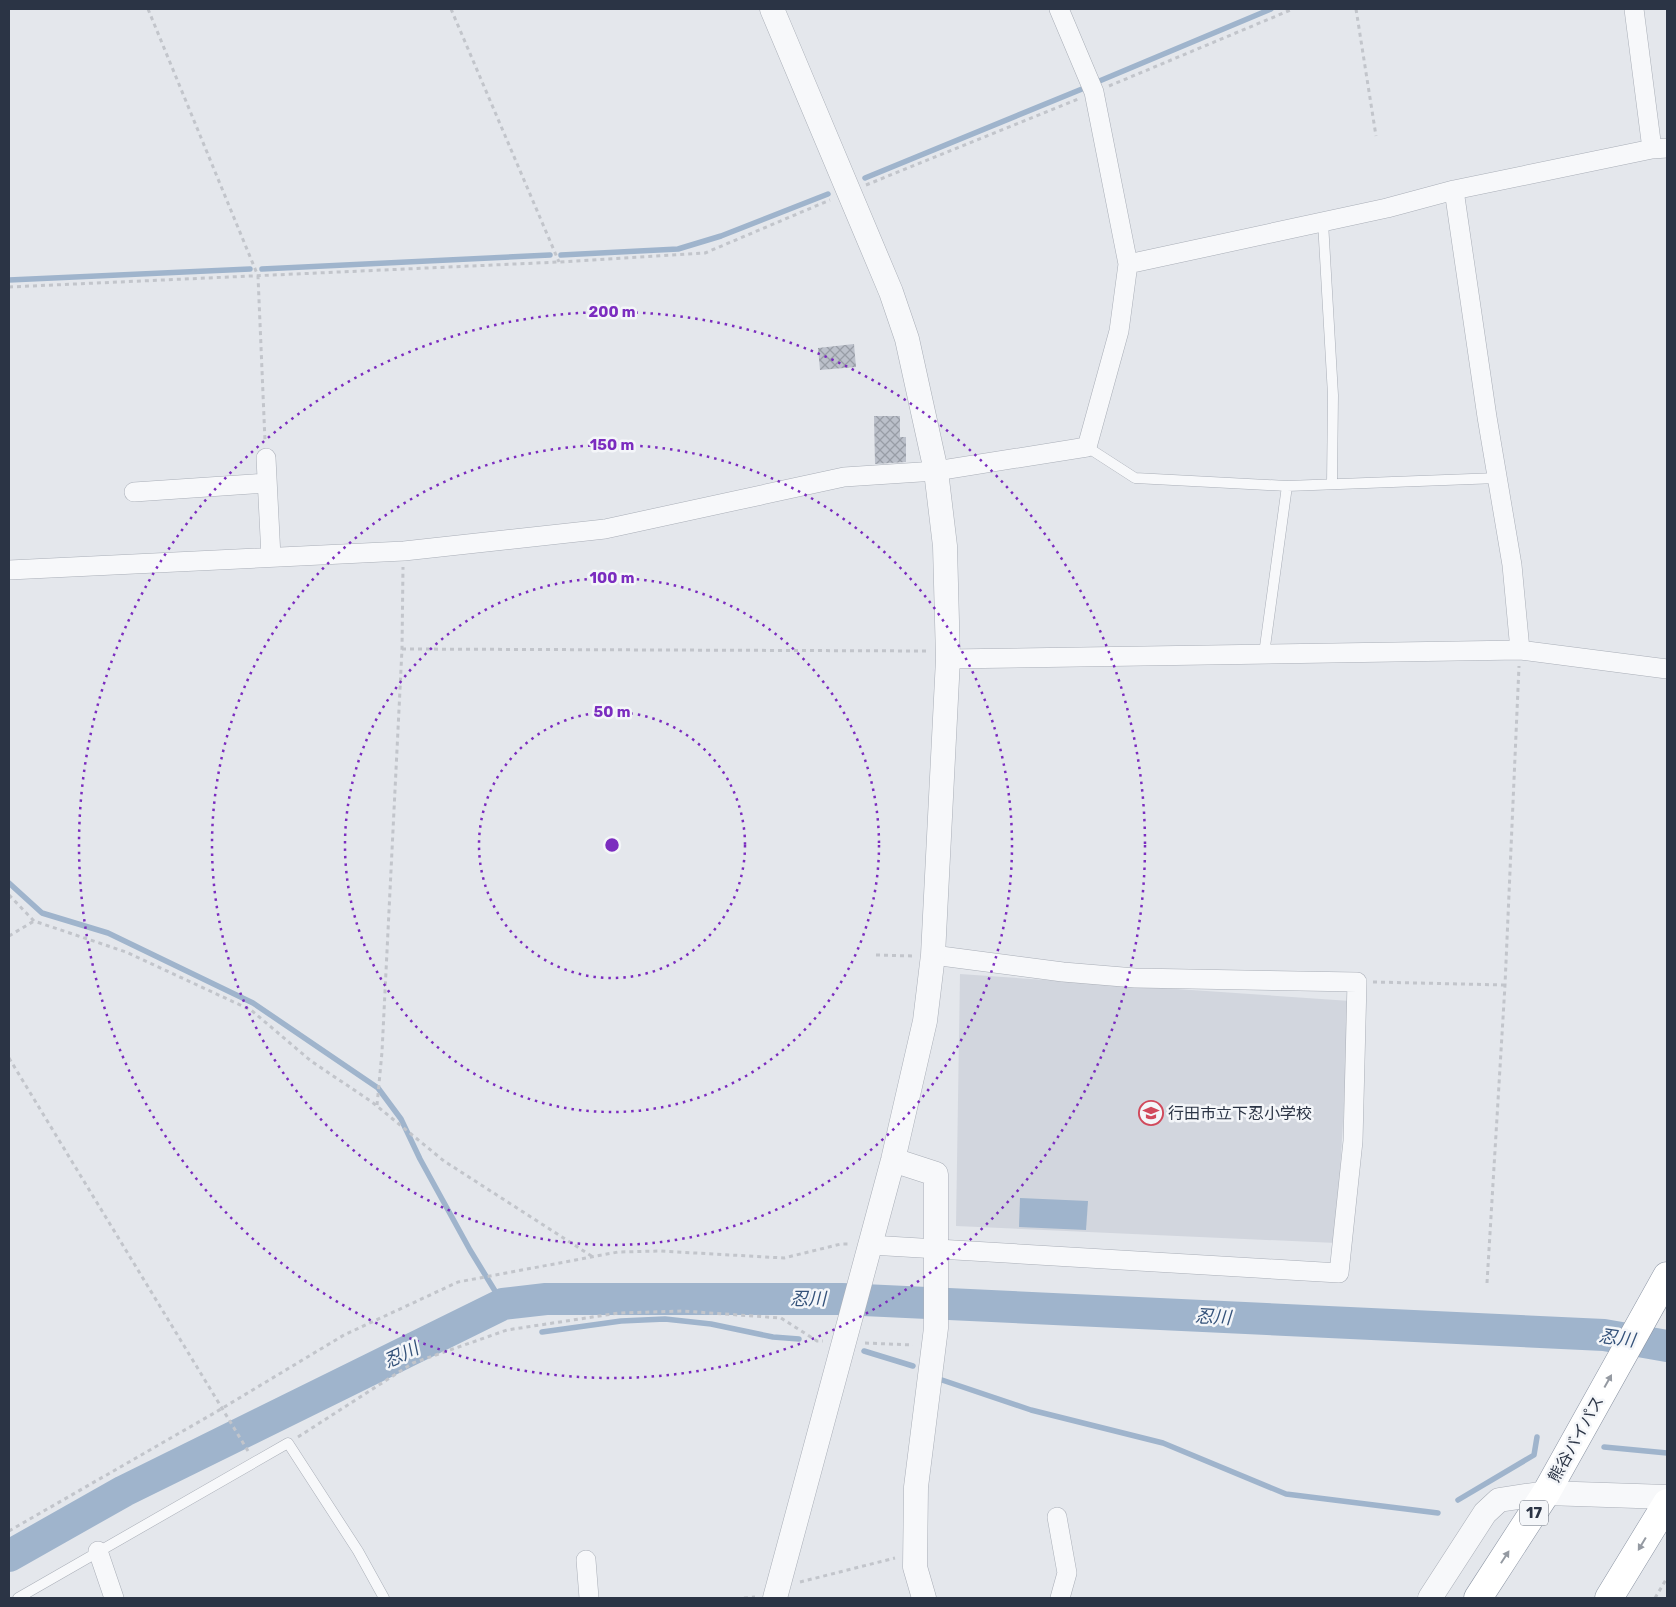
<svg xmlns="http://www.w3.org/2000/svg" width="1676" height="1607" viewBox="0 0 1676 1607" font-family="Rubik,'Noto Sans JP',sans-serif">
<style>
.built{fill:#d2d6de}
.water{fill:#9fb4cc}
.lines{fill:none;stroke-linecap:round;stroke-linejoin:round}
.stream{stroke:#9fb4cc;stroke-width:5.5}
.river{stroke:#9fb4cc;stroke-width:32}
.building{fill:url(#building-cross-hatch)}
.service-casing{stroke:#a9aeb7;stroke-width:11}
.minor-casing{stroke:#a9aeb7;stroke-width:20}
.tertiary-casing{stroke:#a9aeb7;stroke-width:25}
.trunk-casing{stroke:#8b94a3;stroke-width:29}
.path{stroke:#c2c5cb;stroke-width:3;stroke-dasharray:4 4;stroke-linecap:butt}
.service{stroke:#f7f8fa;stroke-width:10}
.minor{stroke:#f7f8fa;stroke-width:19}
.tertiary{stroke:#f7f8fa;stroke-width:24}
.trunk{stroke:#fff;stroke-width:28}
.oneway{fill:#959aa2}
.ring{fill:none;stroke:#7b2cbf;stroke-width:2.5;stroke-dasharray:2.5 5}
.labels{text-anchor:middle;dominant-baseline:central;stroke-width:5;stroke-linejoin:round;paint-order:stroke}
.shield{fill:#f4f6f9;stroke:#676e7b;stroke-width:1}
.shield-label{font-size:15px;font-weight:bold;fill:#2b3445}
.poi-label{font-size:16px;fill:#2b3445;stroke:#f4f6f9;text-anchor:start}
.street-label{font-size:16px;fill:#2b3445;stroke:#f4f6f9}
.water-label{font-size:18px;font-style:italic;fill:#34527a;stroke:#f4f6f9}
.centre{fill:#7b2cbf;stroke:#f4f6f9;stroke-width:2.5}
.ring-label{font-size:15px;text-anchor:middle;font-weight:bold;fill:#7b2cbf;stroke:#f4f6f9;stroke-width:5;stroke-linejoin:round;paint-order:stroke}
</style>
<defs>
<pattern id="building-cross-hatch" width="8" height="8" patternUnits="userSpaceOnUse" patternTransform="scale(1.25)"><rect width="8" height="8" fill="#bbc0ca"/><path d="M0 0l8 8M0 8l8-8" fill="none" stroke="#989da6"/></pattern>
</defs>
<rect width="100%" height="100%" fill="#e4e7ec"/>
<path class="built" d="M 960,974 L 1350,1001 L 1336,1243 L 956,1226 Z"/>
<path class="water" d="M 1020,1198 L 1088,1201 L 1086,1230 L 1019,1227 Z"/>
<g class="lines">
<path class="stream" d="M 1097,82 L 1271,9
M 865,178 L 1082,89
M 561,255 L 678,249 L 721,236 L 828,194
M 262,269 L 550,255
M 9,280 L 250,269
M 9,883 L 42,913 L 108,933 L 253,1003 L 378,1088 L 401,1119 L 420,1159 L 470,1250 L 503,1304
M 542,1332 L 621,1321 L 665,1319 L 711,1324 L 773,1337 L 799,1339
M 864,1351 L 913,1366
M 939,1379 L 1031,1410 L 1163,1443 L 1286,1494 L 1438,1513
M 1604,1447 L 1667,1453
M 1458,1500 L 1534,1455 L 1537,1437"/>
<path class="river" d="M 9,1556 L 124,1491 L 503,1304 L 546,1299 L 842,1299 L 1604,1335 L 1667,1346"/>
</g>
<path class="building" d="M 854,344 L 856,367 L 820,370 L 818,348 Z
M 874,416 L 900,416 L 900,437 L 906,437 L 906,462 L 875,464 Z"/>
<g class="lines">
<defs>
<path id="service" d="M 1323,222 L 1333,395 L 1332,484
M 1087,447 L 1135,478 L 1287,486 L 1498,478
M 1264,654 L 1287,486
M 18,1598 L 288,1443 L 358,1551 L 384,1598"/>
<path id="minor" d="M 1059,9 L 1094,92 L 1128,264
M 1634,9 L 1652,149
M 1454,190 L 1487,417 L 1512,565 L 1520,650
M 266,458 L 271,557
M 134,492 L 267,483
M 9,570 L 404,551 L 605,529 L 844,477 L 936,471 L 1087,447 L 1119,331 L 1128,264 L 1387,208 L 1454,190 L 1652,149 L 1667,148
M 948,659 L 1520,650 L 1667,669
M 870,1245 L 1339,1273 L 1353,1141 L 1357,982 L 1135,978 L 1063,972 L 933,955
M 1057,1517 L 1067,1573 L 1060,1598
M 98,1551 L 114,1598
M 586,1560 L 589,1598"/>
<path id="tertiary" d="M 772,9 L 891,292 L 907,339 L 936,471 L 945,546 L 948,659 L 933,955 L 925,1021 L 893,1160 L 775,1598
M 893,1160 L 936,1174 L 936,1328 L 916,1487 L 915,1567 L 924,1598
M 1430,1598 L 1485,1513 L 1499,1500 L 1546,1493 L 1667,1497"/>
<path id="trunk" d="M 1478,1598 L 1546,1493 L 1667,1276
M 1609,1598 L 1667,1503"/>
</defs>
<use href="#service" class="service-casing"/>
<use href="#minor" class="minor-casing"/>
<use href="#tertiary" class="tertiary-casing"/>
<use href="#trunk" class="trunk-casing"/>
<path class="path" d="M 148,9 L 258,276 L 265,441
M 451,9 L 559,262
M 1356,9 L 1376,136
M 1109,86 L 1293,9
M 866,185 L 1078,99
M 9,287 L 559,262 L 705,253 L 830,200
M 402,649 L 927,651
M 9,895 L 34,921 L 126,952 L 251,1010 L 311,1061 L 372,1102 L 444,1161 L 593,1257
M 9,936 L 34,921
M 876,955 L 914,956
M 1373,982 L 1505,985
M 9,1058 L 248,1451
M 377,1105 L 382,1052 L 402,649 L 403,567
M 1487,1283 L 1505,985 L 1519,666
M 865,1343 L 913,1345
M 298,1437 L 413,1363 L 507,1330 L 619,1313 L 682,1311 L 781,1318 L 817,1341 L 823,1341
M 9,1531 L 216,1412 L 344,1335 L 458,1282 L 618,1252 L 660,1251 L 784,1258 L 841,1244 L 850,1244
M 800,1582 L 895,1558
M 744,1598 L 755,1597
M 1655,1598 L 1667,1578"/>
<use href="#service" class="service"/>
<use href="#minor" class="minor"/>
<use href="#tertiary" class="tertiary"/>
<use href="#trunk" class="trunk"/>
</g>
<defs><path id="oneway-solid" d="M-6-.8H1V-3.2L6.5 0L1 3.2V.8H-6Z" transform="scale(1.25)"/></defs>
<g class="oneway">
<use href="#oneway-solid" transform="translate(1608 1381) rotate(-61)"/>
<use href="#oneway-solid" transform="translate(1642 1544) rotate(121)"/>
<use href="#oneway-solid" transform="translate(1505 1557) rotate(-57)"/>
</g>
<g class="ring">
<circle cx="612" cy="845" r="133"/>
<circle cx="612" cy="845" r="267"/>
<circle cx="612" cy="845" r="400"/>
<circle cx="612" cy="845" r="533"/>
</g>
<defs>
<symbol id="school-ring" viewBox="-11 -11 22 22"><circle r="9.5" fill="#f4f6f9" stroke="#d1495b" stroke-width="1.5"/><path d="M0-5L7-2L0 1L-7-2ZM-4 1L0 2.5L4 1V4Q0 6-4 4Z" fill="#d1495b"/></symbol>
</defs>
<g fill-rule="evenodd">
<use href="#school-ring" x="1137" y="1099" width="28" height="28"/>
</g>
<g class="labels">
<rect class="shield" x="1520" y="1500.5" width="28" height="25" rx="4"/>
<g class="shield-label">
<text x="1534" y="1513">17</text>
</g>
<g class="poi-label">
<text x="1168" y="1113">行田市立下忍小学校</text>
</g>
<g class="street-label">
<text transform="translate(1576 1439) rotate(-61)">熊谷バイパス</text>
</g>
<g class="water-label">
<text x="808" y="1299">忍川</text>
<text transform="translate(1213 1317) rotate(3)">忍川</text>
<text transform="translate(1617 1338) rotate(8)">忍川</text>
<text transform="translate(401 1355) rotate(-26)">忍川</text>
</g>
</g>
<circle cx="612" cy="845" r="8" class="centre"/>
<g class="ring-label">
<text x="612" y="317">200 m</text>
<text x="612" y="450">150 m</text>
<text x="612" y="583">100 m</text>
<text x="612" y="717">50 m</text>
</g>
<rect width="1676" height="1607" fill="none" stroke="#2b3445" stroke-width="20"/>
</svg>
